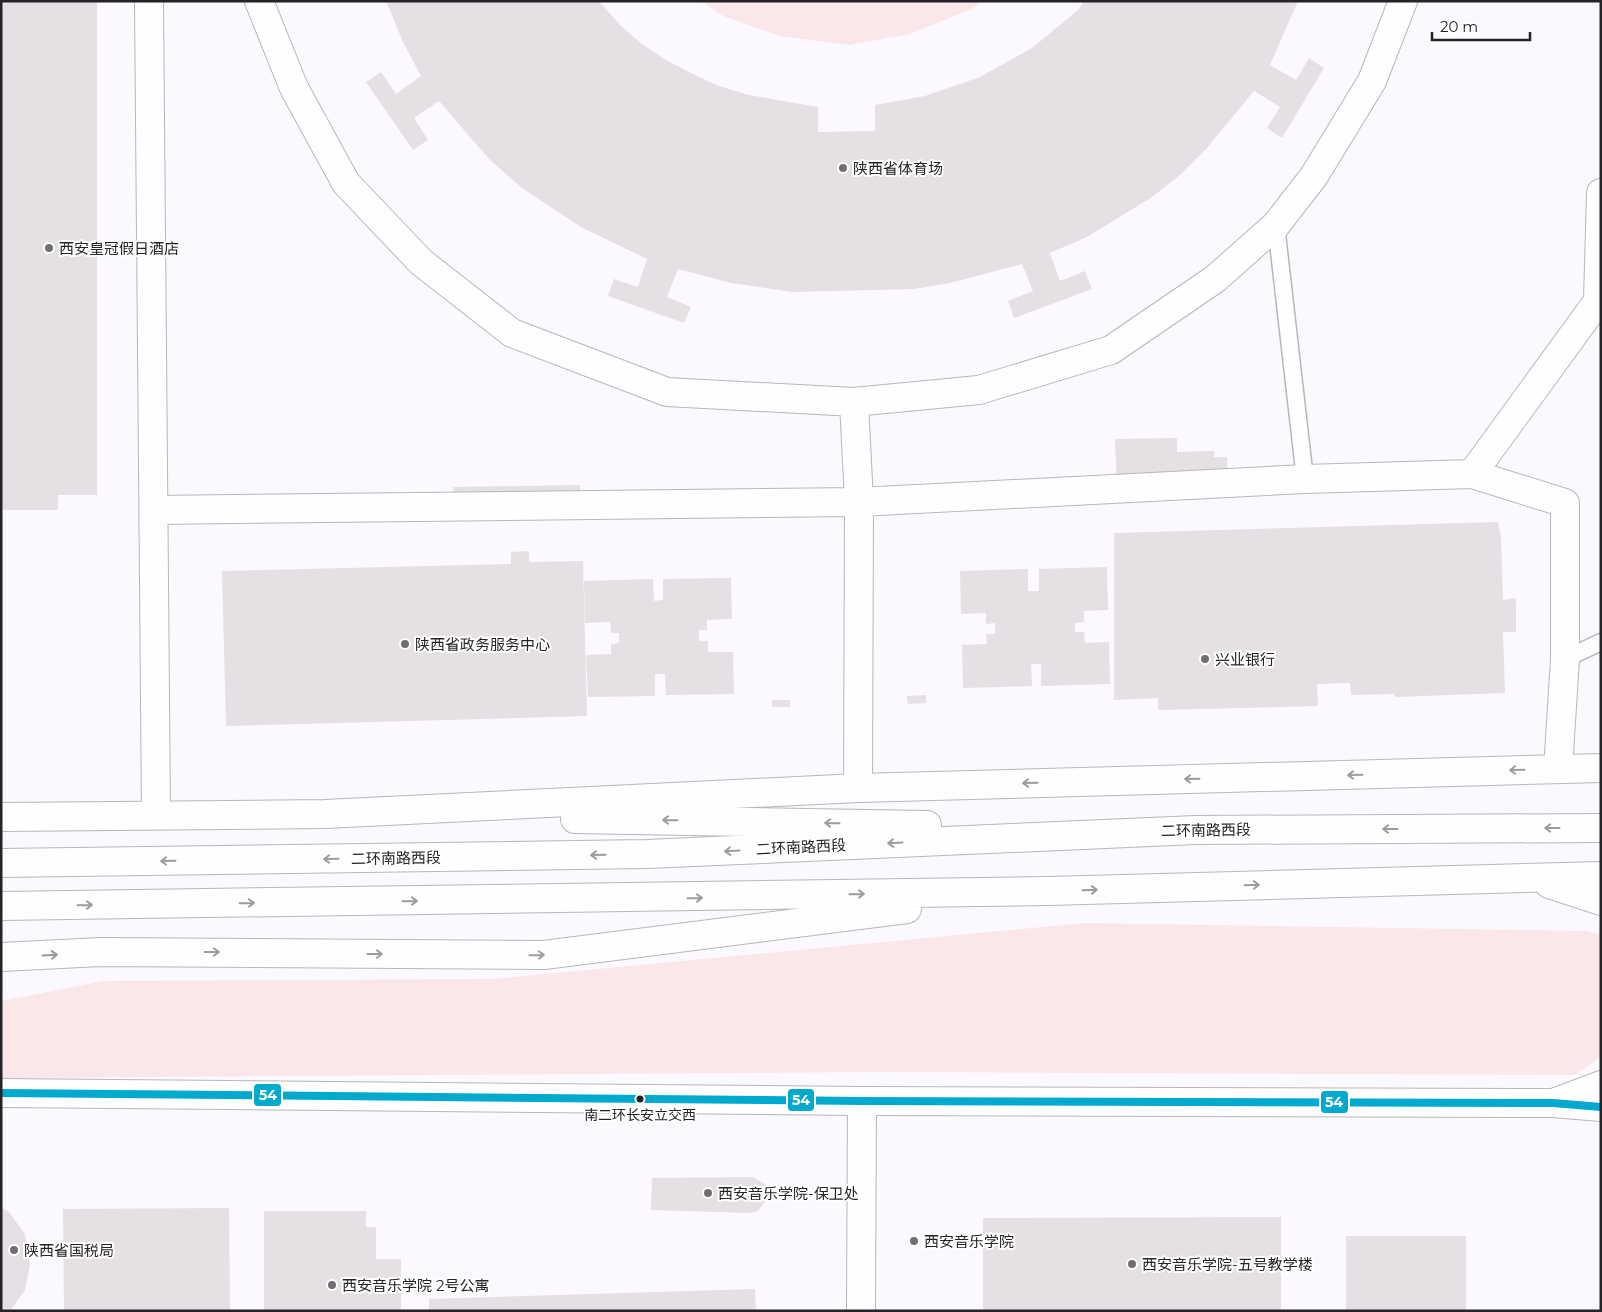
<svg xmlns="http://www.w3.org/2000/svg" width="1602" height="1312" viewBox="0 0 1602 1312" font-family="Montserrat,'Noto Sans SC',sans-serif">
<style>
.green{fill:#f9e7ea}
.building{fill:#e4e0e3}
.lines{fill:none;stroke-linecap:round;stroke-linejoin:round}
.lane-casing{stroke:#b8b6ba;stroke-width:19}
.street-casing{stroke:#b8b6ba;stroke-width:30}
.secondary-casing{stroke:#b8b6ba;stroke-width:30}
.highway-casing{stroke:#b8b6ba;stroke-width:30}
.lane{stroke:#fefeff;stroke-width:16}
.street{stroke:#fefeff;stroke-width:28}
.secondary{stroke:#fefeff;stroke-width:28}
.highway{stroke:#fefeff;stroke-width:28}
.bus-1-casing{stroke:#fff;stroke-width:11}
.bus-1{stroke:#00a9ce;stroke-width:8}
.oneway{stroke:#9d9b9e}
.poi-dot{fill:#716e73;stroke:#fff;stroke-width:2}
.bus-dot{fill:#262328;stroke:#fff;stroke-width:2}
.labels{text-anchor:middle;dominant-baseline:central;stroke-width:4;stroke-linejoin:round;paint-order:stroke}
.bus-label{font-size:14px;fill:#262328;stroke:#fff}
.poi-label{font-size:15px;fill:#262328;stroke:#fff;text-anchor:start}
.street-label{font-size:15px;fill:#262328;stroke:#fff}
.line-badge{stroke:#fff;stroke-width:2}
.badge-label{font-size:14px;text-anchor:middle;font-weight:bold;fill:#fff}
</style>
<rect width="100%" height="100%" fill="#fbf9fd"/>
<path class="green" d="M 701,1 L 982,1 L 972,9 L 910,34 L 849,45 L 780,36 L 723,16 Z
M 1085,923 L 1587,931 L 1601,935 L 1601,1057 L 1574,1075 L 882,1072 L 1,1078 L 1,1001 L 104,981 L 493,979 Z"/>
<path class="building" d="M 1,1 L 97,1 L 97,495 L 58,495 L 58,510 L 1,510 Z
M 386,1 L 599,1 L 621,26 L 642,44 L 666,60 L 693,74 L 719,86 L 749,95 L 818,107 L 818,132 L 875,131 L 875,105 L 925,96 L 980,77 L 1032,48 L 1078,10 L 1084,1 L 1298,1 L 1270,65 L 1296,80 L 1309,58 L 1324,68 L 1282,138 L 1267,128 L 1280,107 L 1254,91 L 1207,148 L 1180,175 L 1152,197 L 1087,237 L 1050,253 L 1060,281 L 1085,271 L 1092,289 L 1014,318 L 1008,301 L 1033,291 L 1022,264 L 950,283 L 914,289 L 792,292 L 731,283 L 678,269 L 667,297 L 691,307 L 684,323 L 608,296 L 614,279 L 638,287 L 647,259 L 581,227 L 522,188 L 490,160 L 439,101 L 414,118 L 428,140 L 413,150 L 366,82 L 381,72 L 396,94 L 421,76 L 403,42 Z
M 1177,438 L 1177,452 L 1214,451 L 1214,457 L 1227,457 L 1228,486 L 1117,488 L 1115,439 Z
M 580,485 L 580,495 L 453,497 L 453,487 Z
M 1498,522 L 1501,537 L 1503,600 L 1515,598 L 1516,603 L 1516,632 L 1503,632 L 1505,693 L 1395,697 L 1394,694 L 1351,695 L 1350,683 L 1317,684 L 1318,706 L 1158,710 L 1158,698 L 1114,700 L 1114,533 Z
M 529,551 L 529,562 L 583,561 L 587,716 L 226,726 L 222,571 L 511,564 L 511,552 Z
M 1107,567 L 1108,610 L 1084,611 L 1084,622 L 1075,623 L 1075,632 L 1084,632 L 1085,643 L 1109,642 L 1110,684 L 1041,686 L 1041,664 L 1031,664 L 1032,686 L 963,688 L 962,645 L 987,644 L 986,634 L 995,634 L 995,623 L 986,624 L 986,613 L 961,614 L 960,571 L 1028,569 L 1028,591 L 1039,591 L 1039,569 Z
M 731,578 L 732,619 L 707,620 L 707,630 L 699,630 L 699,641 L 708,641 L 708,652 L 733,652 L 734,694 L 666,695 L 665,674 L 655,674 L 655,696 L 588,697 L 586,655 L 611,654 L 611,644 L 619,643 L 619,633 L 611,633 L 610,622 L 585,623 L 584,581 L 653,579 L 654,601 L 663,600 L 663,579 Z
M 926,695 L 926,703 L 908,704 L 907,696 Z
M 772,700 L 790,700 L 790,707 L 772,707 Z
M 753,1177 L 765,1184 L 765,1202 L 758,1211 L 751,1213 L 651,1210 L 652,1178 Z
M 1,1207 L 9,1212 L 25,1234 L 30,1265 L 25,1290 L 10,1311 L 1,1311 Z
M 229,1208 L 230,1311 L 64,1311 L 63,1209 Z
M 264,1211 L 366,1211 L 366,1227 L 376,1227 L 376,1259 L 401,1259 L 401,1311 L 264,1311 Z
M 1281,1217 L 1281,1311 L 983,1311 L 983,1218 Z
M 1346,1236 L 1466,1236 L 1466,1311 L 1346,1311 Z
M 755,1289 L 756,1311 L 429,1311 L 429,1299 Z"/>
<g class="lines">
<defs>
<path id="lane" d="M 1276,225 L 1305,479
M 1565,659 L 1601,642"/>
<path id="street" d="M 149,1 L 156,815
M 259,1 L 294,88 L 346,183 L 421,262 L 512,333 L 667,392 L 854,402 L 979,390 L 1111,350 L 1215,279 L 1276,225 L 1314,176 L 1372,81 L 1403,1
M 854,402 L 859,502 L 858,788
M 1472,474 L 1565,503 L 1565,659 L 1558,769
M 154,510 L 859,502 L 1305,479 L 1472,474 L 1598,301 L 1601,193
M 861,1311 L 862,1101"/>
<path id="secondary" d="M 1,1093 L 862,1101 L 1553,1103 L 1601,1107"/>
<path id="highway" d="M 1,817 L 325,814 L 858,788 L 1601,768
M 575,819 L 927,825
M 1,863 L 647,854 L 1196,830 L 1601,828
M 1549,884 L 1601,901
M 1,906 L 1048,891 L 1601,876
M 1,957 L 101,952 L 544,955 L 907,909
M 1553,1103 L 1601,1085"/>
</defs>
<use href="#lane" class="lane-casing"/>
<use href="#street" class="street-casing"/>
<use href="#secondary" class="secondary-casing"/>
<use href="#highway" class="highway-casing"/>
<use href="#lane" class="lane"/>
<use href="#street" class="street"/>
<use href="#secondary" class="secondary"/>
<use href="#highway" class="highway"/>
<defs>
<path id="bus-1" d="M 1,1093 L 862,1101 L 1553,1103 L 1601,1107"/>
</defs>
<use href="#bus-1" class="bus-1-casing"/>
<use href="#bus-1" class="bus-1"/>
</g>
<defs><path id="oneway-shaft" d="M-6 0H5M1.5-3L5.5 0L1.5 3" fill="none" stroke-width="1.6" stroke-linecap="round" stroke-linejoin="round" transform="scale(1.25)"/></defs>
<g class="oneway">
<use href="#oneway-shaft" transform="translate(1517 770) rotate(179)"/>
<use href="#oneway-shaft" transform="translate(1355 775) rotate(179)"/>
<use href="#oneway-shaft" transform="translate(1192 779) rotate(179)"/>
<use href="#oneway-shaft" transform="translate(1030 783) rotate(179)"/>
<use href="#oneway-shaft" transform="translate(670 820) rotate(-179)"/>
<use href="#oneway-shaft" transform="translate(832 823) rotate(-179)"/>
<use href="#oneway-shaft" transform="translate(1552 828) rotate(180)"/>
<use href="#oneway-shaft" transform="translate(1390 829) rotate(180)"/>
<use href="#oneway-shaft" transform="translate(895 843) rotate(177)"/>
<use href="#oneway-shaft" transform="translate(732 851) rotate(177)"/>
<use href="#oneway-shaft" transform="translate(598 855) rotate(179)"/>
<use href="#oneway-shaft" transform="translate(331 859) rotate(179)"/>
<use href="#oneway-shaft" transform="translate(168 861) rotate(179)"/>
<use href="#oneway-shaft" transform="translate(1252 885) rotate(-2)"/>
<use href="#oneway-shaft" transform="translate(1090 890) rotate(-2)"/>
<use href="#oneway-shaft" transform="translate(857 894) rotate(-1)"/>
<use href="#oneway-shaft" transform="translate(695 898) rotate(-1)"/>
<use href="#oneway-shaft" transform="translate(410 901) rotate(-1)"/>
<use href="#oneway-shaft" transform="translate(247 903) rotate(-1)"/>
<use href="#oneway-shaft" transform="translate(85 905) rotate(-1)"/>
<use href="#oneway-shaft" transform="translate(212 952)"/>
<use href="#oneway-shaft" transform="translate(375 954)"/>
<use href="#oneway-shaft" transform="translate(50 955) rotate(-3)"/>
<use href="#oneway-shaft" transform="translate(537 955) rotate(-1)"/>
</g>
<g class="poi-dot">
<circle cx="843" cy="168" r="5"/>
<circle cx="49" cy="248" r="5"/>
<circle cx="405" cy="644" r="5"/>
<circle cx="1205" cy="659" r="5"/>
<circle cx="708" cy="1193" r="5"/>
<circle cx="914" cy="1241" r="5"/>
<circle cx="14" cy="1250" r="5"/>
<circle cx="1132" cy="1264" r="5"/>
<circle cx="332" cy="1285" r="5"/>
</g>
<circle class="bus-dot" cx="640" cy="1099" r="4.5"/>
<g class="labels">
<g class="bus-label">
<text x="640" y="1115">南二环长安立交西</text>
</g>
<g class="poi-label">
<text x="853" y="168">陕西省体育场</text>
<text x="59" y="248">西安皇冠假日酒店</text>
<text x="415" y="644">陕西省政务服务中心</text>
<text x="1215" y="659">兴业银行</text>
<text x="718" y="1193">西安音乐学院-保卫处</text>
<text x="924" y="1241">西安音乐学院</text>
<text x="24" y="1250">陕西省国税局</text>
<text x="1142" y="1264">西安音乐学院-五号教学楼</text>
<text x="342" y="1285">西安音乐学院 2号公寓</text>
</g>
<g class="street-label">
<text transform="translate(1206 830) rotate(-1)">二环南路西段</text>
<text transform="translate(801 847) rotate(-3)">二环南路西段</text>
<text transform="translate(396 858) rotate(-1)">二环南路西段</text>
</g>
</g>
<g class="line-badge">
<rect x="253" y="1083" width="29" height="24" rx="5" fill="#00a9ce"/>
<rect x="787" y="1088" width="28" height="24" rx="5" fill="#00a9ce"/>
<rect x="1320" y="1090" width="29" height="24" rx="5" fill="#00a9ce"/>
</g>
<g class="badge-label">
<text x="268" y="1100">54</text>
<text x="801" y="1105">54</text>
<text x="1334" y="1107">54</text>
</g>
<rect width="1602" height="1312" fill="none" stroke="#262328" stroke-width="5"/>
<path d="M1432 32v8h98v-8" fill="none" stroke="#262328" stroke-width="2.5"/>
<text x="1440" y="32" font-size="15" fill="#262328" stroke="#ffffff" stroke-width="4" paint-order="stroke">20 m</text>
</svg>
